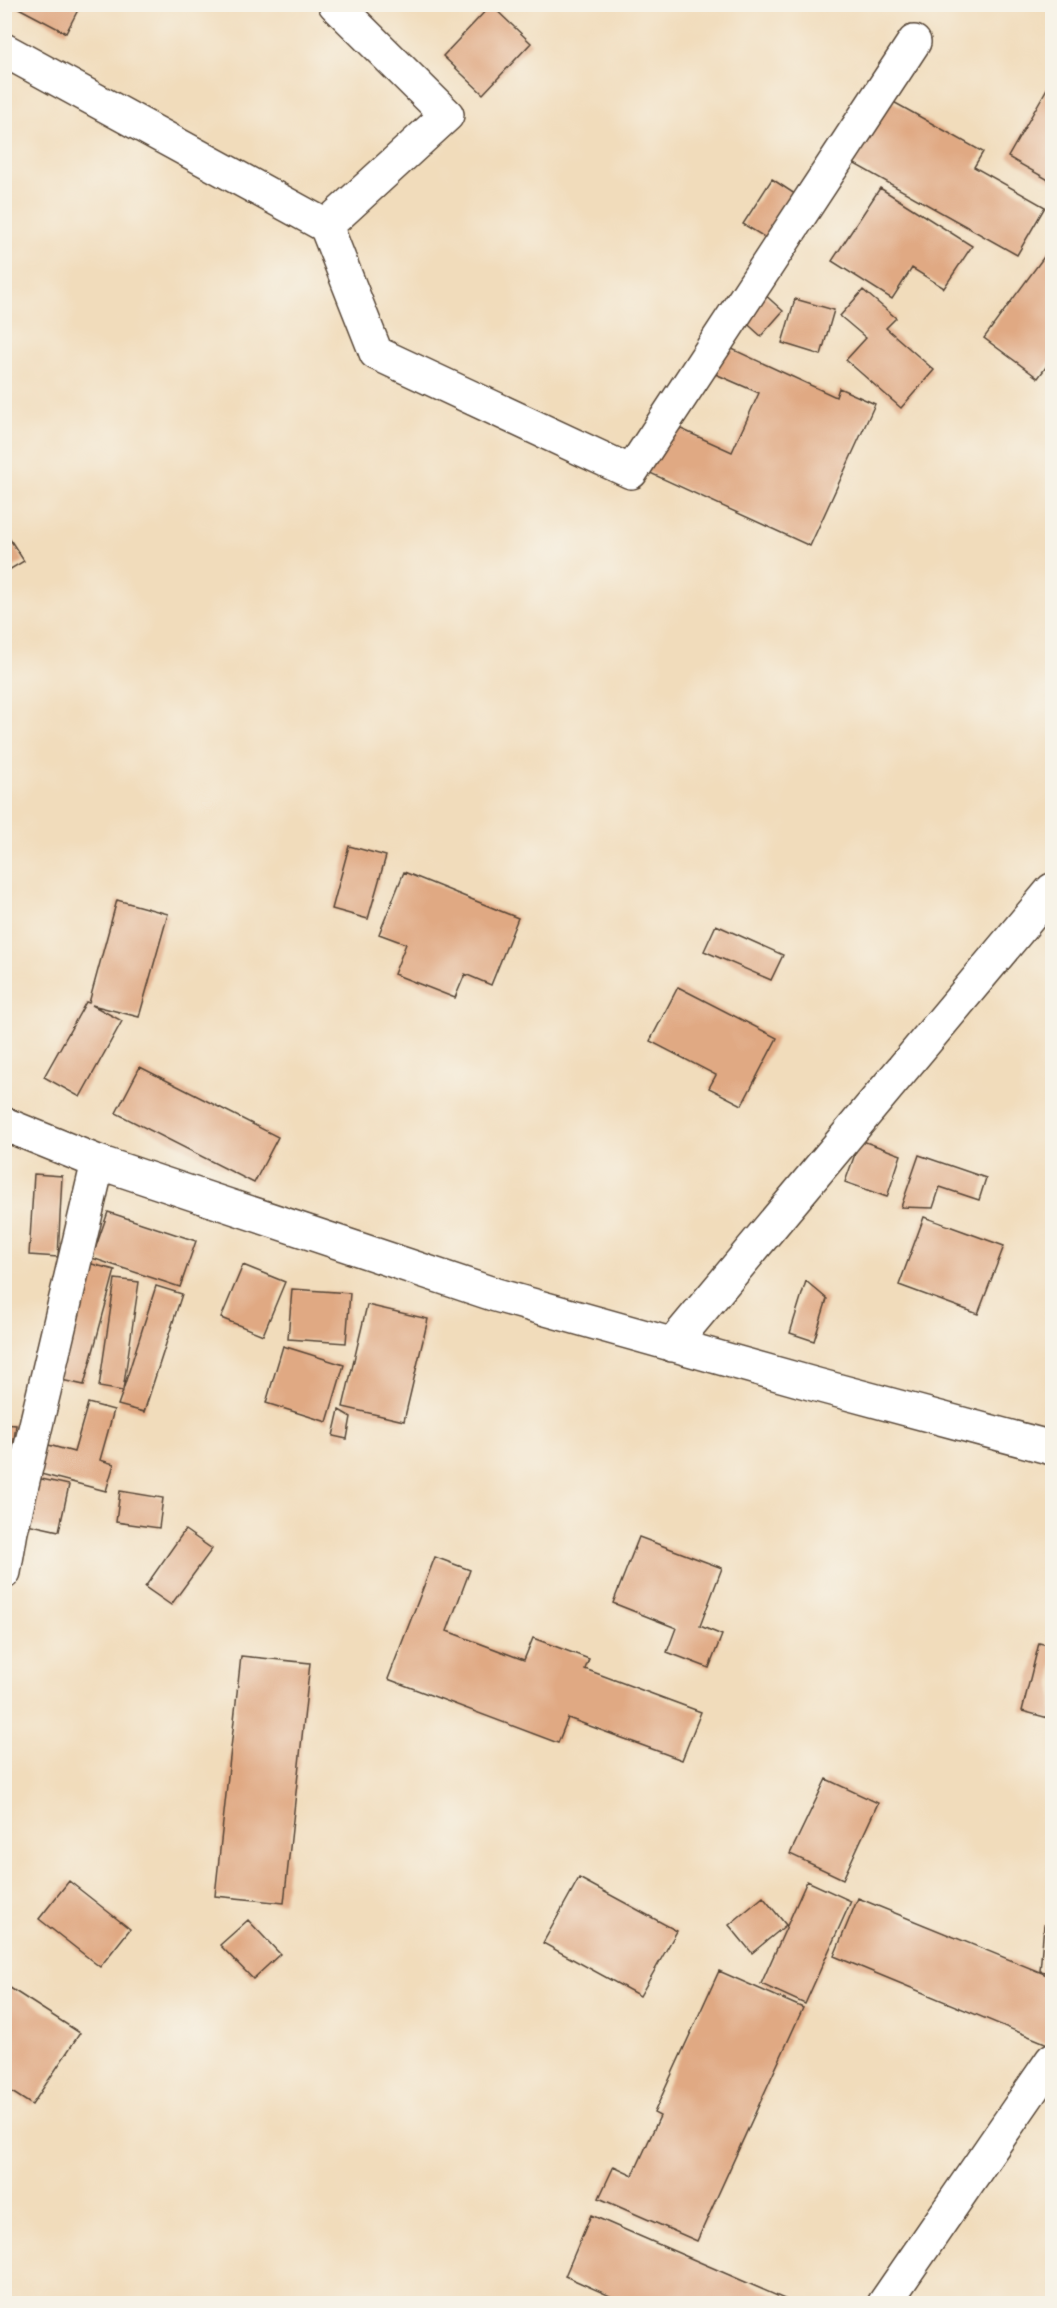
<svg xmlns="http://www.w3.org/2000/svg" width="1057" height="2308" viewBox="0 0 1057 2308" font-family="'Playpen Sans',sans-serif">
<style>
.building{fill:#e0a983}
.lines{fill:none;stroke-linecap:round;stroke-linejoin:round}
.minor-casing{stroke:#564536;stroke-width:36}
.minor{stroke:#fff;stroke-width:33}
</style>
<rect width="100%" height="100%" fill="#f7f3e8"/>
<filter id="ink" filterUnits="userSpaceOnUse"><feTurbulence type="fractalNoise" baseFrequency=".0167" numOctaves="2"/><feDisplacementMap in="SourceGraphic" scale="12" xChannelSelector="R" yChannelSelector="G"/><feConvolveMatrix kernelMatrix="1 2 1 2 8 2 1 2 1" color-interpolation-filters="sRGB"/></filter>
<filter id="wash" filterUnits="userSpaceOnUse"><feTurbulence type="fractalNoise" baseFrequency=".008" numOctaves="4" result="noise"/><feDisplacementMap in="SourceGraphic" scale="24" xChannelSelector="R" yChannelSelector="G"/><feGaussianBlur stdDeviation="1.35" result="paint"/><feColorMatrix in="noise" values="0 0 0 0 0 0 0 0 0 0 0 0 0 0 0 0 0 1.4 0 .05"/><feComposite in="paint" operator="in"/></filter>
<g filter="url(#wash)">
<rect width="100%" height="100%" fill="#f1dcbb"/>
<g id="blocks">
<path class="building" d="M 11,4 L 81,4 L 66,33 Z
M 491,5 L 531,43 L 483,94 L 443,56 Z
M 1049,85 L 1052,87 L 1052,182 L 1008,157 Z
M 881,95 L 983,152 L 974,167 L 1045,207 L 1017,255 L 844,158 Z
M 772,179 L 804,200 L 776,244 L 743,224 Z
M 880,188 L 972,246 L 944,288 L 912,268 L 892,299 L 832,261 Z
M 1052,246 L 1052,359 L 1038,378 L 984,338 Z
M 753,284 L 783,311 L 761,336 L 731,309 Z
M 863,290 L 896,318 L 886,328 L 934,370 L 901,408 L 846,360 L 866,338 L 840,316 Z
M 795,299 L 834,310 L 821,355 L 782,343 Z
M 717,342 L 836,397 L 839,388 L 875,404 L 810,546 L 637,467 L 659,419 L 732,452 L 759,393 L 704,369 Z
M 4,530 L 24,561 L 4,573 Z
M 349,846 L 386,856 L 368,919 L 332,909 Z
M 404,872 L 518,918 L 491,985 L 465,974 L 455,998 L 394,974 L 406,944 L 379,934 Z
M 117,900 L 168,914 L 139,1017 L 92,1005 L 122,1021 L 80,1097 L 44,1077 L 86,1002 L 89,1003 Z
M 716,925 L 783,955 L 771,980 L 704,951 Z
M 678,987 L 777,1038 L 742,1105 L 709,1088 L 716,1075 L 650,1041 Z
M 140,1067 L 278,1137 L 254,1183 L 116,1113 Z
M 860,1140 L 901,1155 L 887,1197 L 845,1182 Z
M 919,1155 L 986,1178 L 979,1200 L 940,1187 L 933,1208 L 901,1207 Z
M 34,1174 L 62,1176 L 58,1257 L 29,1255 Z
M 108,1212 L 196,1241 L 180,1287 L 92,1258 Z
M 924,1217 L 1004,1246 L 978,1314 L 899,1285 Z
M 88,1263 L 115,1270 L 84,1385 L 57,1379 Z
M 243,1265 L 285,1282 L 263,1335 L 221,1318 Z
M 115,1279 L 139,1282 L 123,1390 L 156,1286 L 182,1294 L 144,1412 L 118,1405 L 123,1391 L 99,1387 Z
M 806,1281 L 827,1299 L 814,1341 L 790,1333 Z
M 292,1289 L 350,1293 L 346,1343 L 288,1339 Z
M 367,1305 L 428,1319 L 404,1421 L 343,1407 Z
M 283,1346 L 344,1365 L 327,1422 L 266,1403 Z
M 88,1403 L 114,1410 L 100,1460 L 114,1464 L 106,1491 L 37,1473 L 45,1444 L 74,1452 Z
M 339,1410 L 351,1417 L 347,1439 L 333,1436 Z
M 4,1424 L 16,1425 L 11,1461 L 4,1460 Z
M 37,1478 L 69,1485 L 59,1531 L 27,1524 Z
M 120,1491 L 163,1498 L 159,1528 L 116,1522 Z
M 185,1530 L 212,1549 L 171,1605 L 145,1587 Z
M 639,1537 L 722,1568 L 700,1626 L 722,1635 L 709,1668 L 667,1652 L 676,1628 L 613,1603 Z
M 435,1557 L 470,1570 L 447,1631 L 524,1660 L 533,1638 L 589,1659 L 585,1669 L 701,1712 L 682,1760 L 568,1718 L 558,1743 L 388,1679 Z
M 1039,1643 L 1052,1646 L 1052,1719 L 1022,1711 Z
M 241,1656 L 310,1663 L 284,1903 L 215,1896 Z
M 826,1779 L 878,1803 L 843,1879 L 790,1854 Z
M 579,1878 L 677,1931 L 640,1996 L 543,1943 Z
M 69,1881 L 130,1929 L 100,1967 L 39,1919 Z
M 807,1881 L 851,1901 L 805,2004 L 761,1984 Z
M 763,1897 L 786,1925 L 752,1953 L 729,1925 Z
M 858,1898 L 1052,1977 L 1052,2038 L 1050,2045 L 834,1956 Z
M 248,1920 L 280,1954 L 253,1979 L 220,1945 Z
M 1044,1925 L 1052,1926 L 1052,1973 L 1040,1971 Z
M 719,1971 L 803,2008 L 697,2241 L 599,2198 L 614,2166 L 633,2175 L 660,2116 L 654,2113 Z
M 4,1984 L 80,2033 L 32,2105 L 4,2087 Z
M 591,2215 L 796,2304 L 628,2304 L 565,2276 Z"/>
</g>
</g>
<g filter="url(#ink)">
<use href="#blocks" fill-opacity="0" stroke="#564536" stroke-width="1.5"/>
<g class="lines">
<defs>
<path id="minor" d="M 4,50 L 326,226 L 376,353 L 631,472 L 914,42
M 326,226 L 447,115 L 335,4
M 4,1124 L 98,1162 L 496,1295 L 817,1385 L 1052,1448
M 672,1345 L 1052,890
M 4,1572 L 11,1531 L 98,1162
M 884,2304 L 1052,2060"/>
</defs>
<use href="#minor" class="minor-casing"/>
<use href="#minor" class="minor"/>
</g>
</g>
<rect width="1057" height="2308" fill="none" stroke="#f7f3e8" stroke-width="24"/>
</svg>
